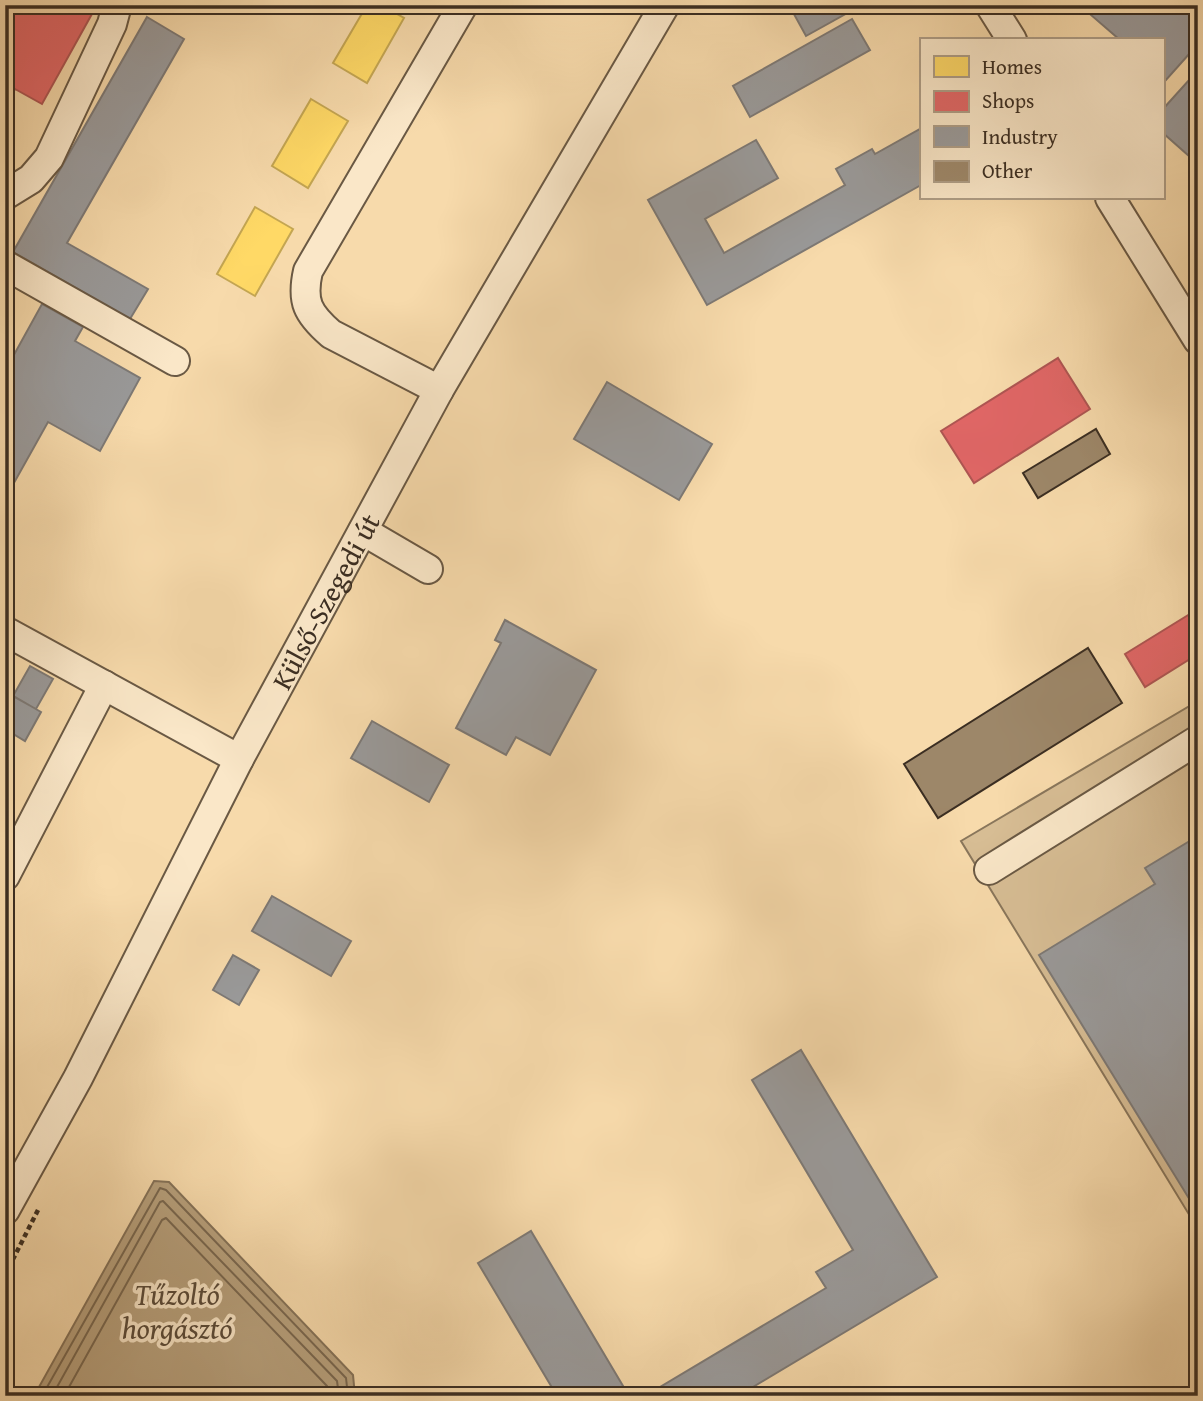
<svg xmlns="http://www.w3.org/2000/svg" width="1203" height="1401" viewBox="0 0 1203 1401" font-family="'Gentium Book Plus',serif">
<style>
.green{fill:#d7bd94;stroke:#89765b;stroke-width:2}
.water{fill:#b7a07c;stroke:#857258;stroke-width:2}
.homes{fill:#ffd966;stroke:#c4a652;stroke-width:2}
.shops{fill:#e06666;stroke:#ae5552;stroke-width:2}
.industry{fill:#999;stroke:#7d7975;stroke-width:2}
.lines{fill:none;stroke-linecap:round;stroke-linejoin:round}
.shore{stroke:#79674f;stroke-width:2}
.building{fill:#9d8769;stroke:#3b2e22;stroke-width:2}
.minor-casing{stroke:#6a5944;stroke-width:32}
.path{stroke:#3b2e22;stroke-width:4.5;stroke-dasharray:5 3.5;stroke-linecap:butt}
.minor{stroke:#fae7c8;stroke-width:28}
.labels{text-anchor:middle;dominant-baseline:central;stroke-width:7;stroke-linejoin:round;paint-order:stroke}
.street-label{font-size:28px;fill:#3b2e22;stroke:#fae7c8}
.water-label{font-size:30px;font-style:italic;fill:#5a4a38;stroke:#fae7c8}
</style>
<rect width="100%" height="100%" fill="#f7daab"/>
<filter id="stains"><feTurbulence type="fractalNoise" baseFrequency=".00286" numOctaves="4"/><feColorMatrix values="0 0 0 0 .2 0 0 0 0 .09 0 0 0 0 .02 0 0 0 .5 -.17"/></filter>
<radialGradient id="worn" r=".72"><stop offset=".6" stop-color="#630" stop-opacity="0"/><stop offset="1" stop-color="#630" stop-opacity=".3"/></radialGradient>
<path class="green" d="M 1198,701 L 1198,1218 L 1193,1221 L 961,841 Z"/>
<path class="water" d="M 154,1181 L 169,1182 L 353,1375 L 355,1396 L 34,1396 Z"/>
<path class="homes" d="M 367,5 L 381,5 L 404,18 L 367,83 L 333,63 Z
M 311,99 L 348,121 L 308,188 L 272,166 Z
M 255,207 L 293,229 L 255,296 L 217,274 Z"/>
<path class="shops" d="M 5,5 L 81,5 L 93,12 L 42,104 L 15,89 L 5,106 Z
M 1058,358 L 1090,409 L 974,483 L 941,431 Z
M 1198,609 L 1198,654 L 1145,687 L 1125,654 Z"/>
<path class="industry" d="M 789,5 L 846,5 L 849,12 L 806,36 Z
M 1100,5 L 1198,5 L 1198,44 L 1166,80 L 1163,78 L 1163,40 L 1120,40 L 1091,15 Z
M 147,17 L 184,39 L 67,243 L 148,289 L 130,319 L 13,252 Z
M 852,19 L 870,50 L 750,117 L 733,86 Z
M 1198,70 L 1198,164 L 1163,133 L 1163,109 Z
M 920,129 L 921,185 L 707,305 L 648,200 L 756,140 L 778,178 L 705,219 L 724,253 L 845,185 L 836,169 L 872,149 L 875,154 Z
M 42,304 L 83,327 L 75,341 L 140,378 L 100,451 L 48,422 L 5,499 L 5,371 Z
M 607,382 L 712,444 L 679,500 L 574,439 Z
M 505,620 L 596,670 L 550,755 L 516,737 L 506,755 L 456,728 L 501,643 L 495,640 Z
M 30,666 L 53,679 L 36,709 L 13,696 Z
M 5,691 L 41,712 L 25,741 L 5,729 Z
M 372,721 L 449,765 L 429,802 L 351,758 Z
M 1198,836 L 1198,1202 L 1193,1205 L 1039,955 L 1155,884 L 1145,868 Z
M 272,896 L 351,941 L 331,976 L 252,931 Z
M 233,955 L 259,970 L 239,1005 L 213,990 Z
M 801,1050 L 937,1277 L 738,1396 L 645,1396 L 826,1288 L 816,1272 L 853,1250 L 752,1080 Z
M 531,1231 L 629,1396 L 557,1396 L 478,1263 Z"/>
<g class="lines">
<path class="shore" d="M 42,1396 L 160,1188 L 166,1190 L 346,1378 L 348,1396
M 52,1396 L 160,1202 L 163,1201 L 337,1381 L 339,1396
M 64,1396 L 162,1220 L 166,1218 L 327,1386 L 329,1396"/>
</g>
<path class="building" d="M 1096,429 L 1110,454 L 1038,498 L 1023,473 Z
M 1088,648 L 1122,703 L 938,818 L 904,764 Z"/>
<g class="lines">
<defs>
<g id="minor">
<path d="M 990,5 L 1012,40"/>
<path d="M 5,195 L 31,179 L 49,158 L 112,24 L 117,5"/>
<path d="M 1110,198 L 1198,340"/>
<path d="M 5,265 L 175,361"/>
<path d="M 439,390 L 331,334 C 308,314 301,302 308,271 L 463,5"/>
<path d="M 363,531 L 428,569"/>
<path d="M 5,631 L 239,759"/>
<path d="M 989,870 L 1198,740"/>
<path d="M 5,876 L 104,685"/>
<path id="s1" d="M 5,1210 L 78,1078 L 239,759 L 439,390 L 665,5"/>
</g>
</defs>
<use href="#minor" class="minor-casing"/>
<path class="path" d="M 5,1275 L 38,1210"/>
<use href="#minor" class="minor"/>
</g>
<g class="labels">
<g class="street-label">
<text stroke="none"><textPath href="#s1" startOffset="688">Külső-Szegedi út</textPath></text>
</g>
<g class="water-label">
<text x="177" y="1294">Tűzoltó<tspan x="177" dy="34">horgásztó</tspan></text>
</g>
</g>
<rect width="1203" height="1401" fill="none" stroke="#f7daab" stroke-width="28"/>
<rect x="7" y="7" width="1189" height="1387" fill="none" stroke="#3b2e22" stroke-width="3.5"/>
<rect x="14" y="14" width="1175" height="1373" fill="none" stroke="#3b2e22" stroke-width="2"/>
<rect x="920" y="38" width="245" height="161" fill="#fae7c8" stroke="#ae9d86" stroke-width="2"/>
<rect x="934" y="56" width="35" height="21" fill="#ffd966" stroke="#ae9d86" stroke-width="2"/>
<text x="982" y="74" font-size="21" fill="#3b2e22">Homes</text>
<rect x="934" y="91" width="35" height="21" fill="#e06666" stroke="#ae9d86" stroke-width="2"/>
<text x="982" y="108" font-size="21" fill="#3b2e22">Shops</text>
<rect x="934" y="126" width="35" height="21" fill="#999999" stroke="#ae9d86" stroke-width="2"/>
<text x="982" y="144" font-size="21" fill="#3b2e22">Industry</text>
<rect x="934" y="161" width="35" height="21" fill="#9d8769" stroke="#ae9d86" stroke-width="2"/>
<text x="982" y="178" font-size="21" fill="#3b2e22">Other</text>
<rect width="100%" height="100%" filter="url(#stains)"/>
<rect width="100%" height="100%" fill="url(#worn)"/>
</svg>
